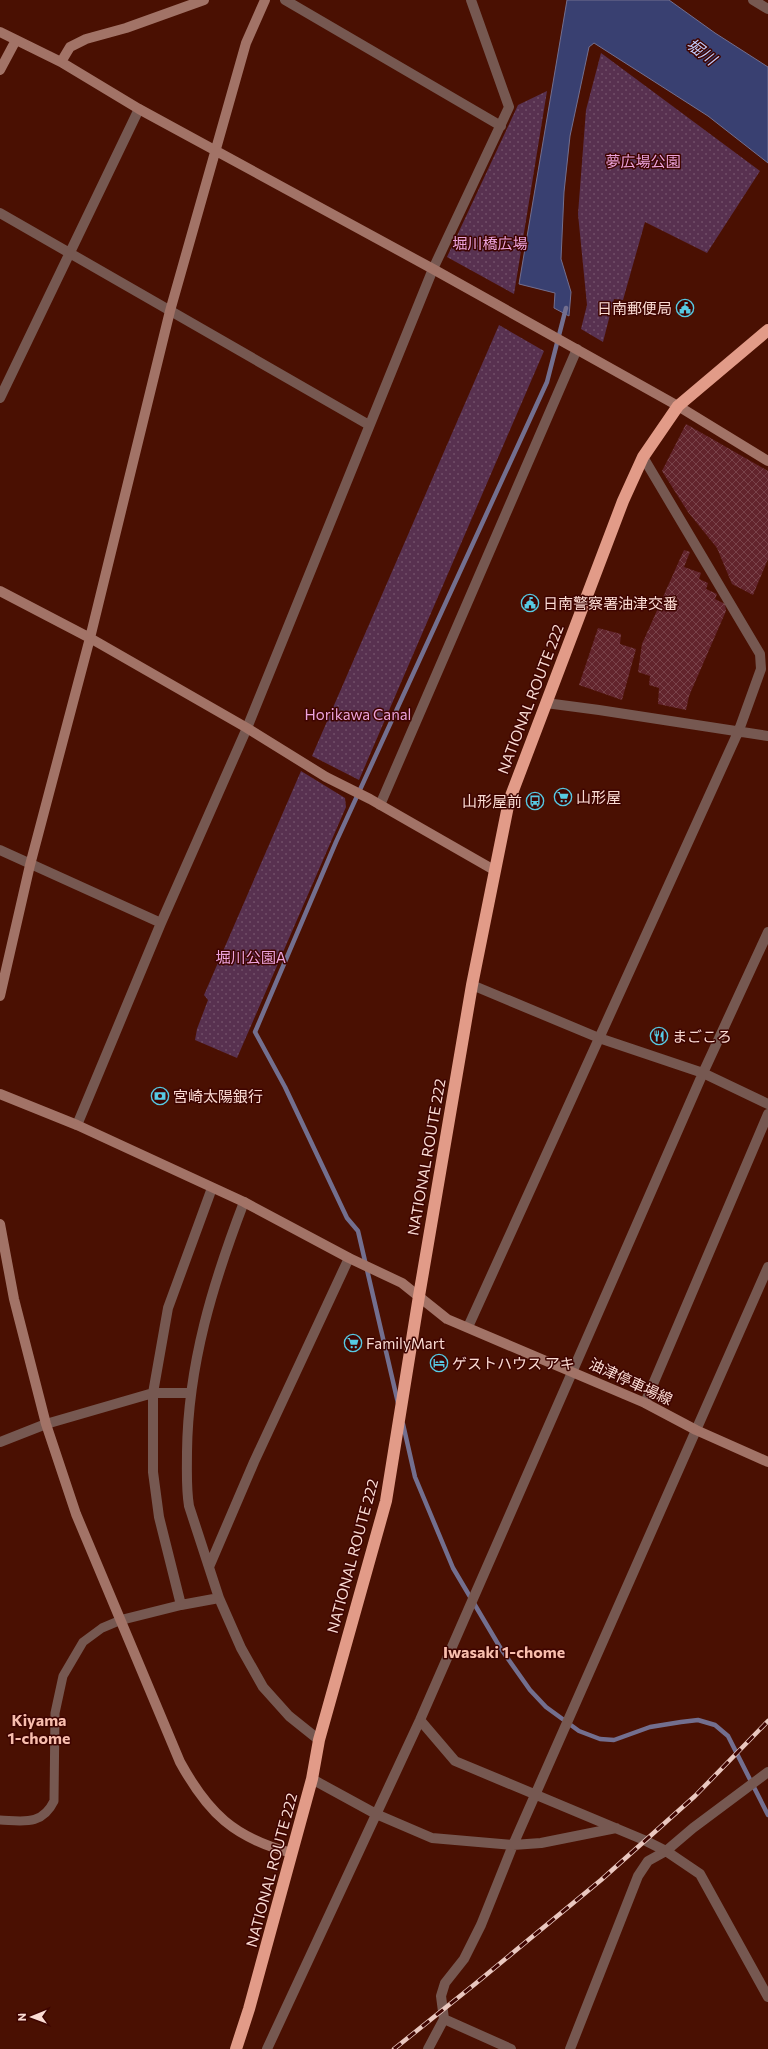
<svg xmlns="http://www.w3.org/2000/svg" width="768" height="2049" viewBox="0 0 768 2049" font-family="Commissioner,'Noto Sans JP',sans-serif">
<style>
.green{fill:url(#green-dots)}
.water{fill:#394071;stroke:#736f8f}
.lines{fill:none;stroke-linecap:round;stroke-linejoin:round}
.stream{stroke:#736f8f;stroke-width:4.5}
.building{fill:url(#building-cross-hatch)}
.lane{stroke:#765851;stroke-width:9}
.street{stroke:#765851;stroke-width:10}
.secondary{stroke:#a27367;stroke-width:10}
.highway{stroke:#e29b88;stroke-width:12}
.rail-casing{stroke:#e9c7bf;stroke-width:4.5}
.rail{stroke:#3e0400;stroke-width:3;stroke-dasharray:9;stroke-linecap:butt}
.labels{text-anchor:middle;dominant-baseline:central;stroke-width:3;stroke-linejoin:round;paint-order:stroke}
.park-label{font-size:15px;fill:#eca3db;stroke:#3e0400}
.poi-label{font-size:15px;fill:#fbdcd4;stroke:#3e0400;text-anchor:start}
.street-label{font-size:15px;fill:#fbdcd4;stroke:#3e0400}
.water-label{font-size:16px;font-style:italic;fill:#c3cdfd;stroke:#3e0400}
.neighbourhood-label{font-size:16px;font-weight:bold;fill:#f8bdad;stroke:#3e0400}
</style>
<defs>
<pattern id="green-dots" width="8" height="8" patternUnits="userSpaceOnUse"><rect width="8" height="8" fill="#583150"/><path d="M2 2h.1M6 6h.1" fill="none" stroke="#714e68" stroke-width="1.8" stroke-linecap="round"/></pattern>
<pattern id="building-cross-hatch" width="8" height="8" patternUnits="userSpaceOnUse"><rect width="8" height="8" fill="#62242c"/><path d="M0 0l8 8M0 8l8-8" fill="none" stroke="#79434a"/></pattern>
</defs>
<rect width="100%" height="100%" fill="#4a1002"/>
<path class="green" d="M 601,53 L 760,171 L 707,253 L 645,222 L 623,300 L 614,299 L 603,342 L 581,329 L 587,305 L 578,214 L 586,110 Z
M 547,91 L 514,294 L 447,257 L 518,105 Z
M 499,325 L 544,351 L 359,780 L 312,756 Z
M 301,771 L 345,798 L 346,807 L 237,1058 L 195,1040 L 197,1029 L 208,1000 L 204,995 Z"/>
<path class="water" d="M 567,0 L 669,0 L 715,33 L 768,67 L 768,163 L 708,116 L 594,43 L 589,47 L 570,136 L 564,192 L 561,259 L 571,292 L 569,316 L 554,308 L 555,293 L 519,284 Z"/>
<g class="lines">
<path class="stream" d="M 398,1403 L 358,1231 L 347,1218 L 285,1087 L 255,1032 L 336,842 L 547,382 L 566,308
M 403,1424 L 415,1477 L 453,1568 L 501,1649 L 530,1690 L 546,1707 L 579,1731 L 600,1739 L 614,1740 L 650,1727 L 681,1722 L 698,1720 L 715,1725 L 728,1736 L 768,1815"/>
</g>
<path class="building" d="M 686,424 L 768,471 L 768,559 L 753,595 L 732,584 L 717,548 L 688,512 L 662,471 Z
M 684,550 L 690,552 L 684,567 L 701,573 L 699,579 L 708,583 L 706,589 L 717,594 L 715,599 L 725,604 L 726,611 L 689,696 L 686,710 L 658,704 L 659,688 L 649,685 L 650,676 L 638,672 L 642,644 Z
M 598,628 L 621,634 L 620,644 L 636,649 L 622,700 L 579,685 Z"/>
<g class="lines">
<path class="lane" d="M 0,1820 C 23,1821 42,1826 54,1801 L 55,1713 L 63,1676 L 83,1642 L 102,1628 L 121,1620"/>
<path class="street" d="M 285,0 L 501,126
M 753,0 L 768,9
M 0,213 L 369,425
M 0,398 L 139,109
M 546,703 L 599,710 L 768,736
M 380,805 L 577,349
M 0,850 L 161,923
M 472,985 L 599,1038 L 703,1073 L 768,1104
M 77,1125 L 161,923 L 247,728 L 433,269 L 509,107 L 471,0
M 244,1202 C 213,1283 188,1364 187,1452 C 187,1470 186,1488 189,1506 L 219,1598 L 241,1648 L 263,1687 L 289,1716 L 319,1740
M 468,1327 L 739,730 L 761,669 L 760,654 L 643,457
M 645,1403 L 768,1114
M 0,1442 L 46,1424 L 153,1393 L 191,1393
M 209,1567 L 254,1462 L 349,1258
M 181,1605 L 159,1517 L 153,1472 L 153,1393 L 168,1308 L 212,1188
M 121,1620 L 181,1605 L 219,1598
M 420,1720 L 455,1761 L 644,1840 L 666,1851 L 700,1874 L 768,1997
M 312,1779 L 376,1814 L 432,1838 L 513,1845 L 541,1843 L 616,1828
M 444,2019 L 511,2049
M 267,2049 L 420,1720 L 703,1073 L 768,932
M 428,2049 L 444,2019 L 441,1996 L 445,1983 L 464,1959 L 481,1925 L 513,1845 L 768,1267
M 570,2049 L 638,1876 L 648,1861 L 666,1851 L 693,1828 L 768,1772"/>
<path class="secondary" d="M 0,32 L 61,62 L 139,109 L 433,269 L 678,406 L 768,461
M 61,62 L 70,47 L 86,39 L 126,28 L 204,0
M 0,70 L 16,40
M 0,591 L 90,638 L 247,728 L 326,777 L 370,799 L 494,870
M 0,996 L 30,865 L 90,638 L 170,311 L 246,43 L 265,0
M 0,1094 L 77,1125 L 244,1202 L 349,1258 L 402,1283 L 447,1319 L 645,1403 L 696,1430 L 768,1462
M 0,1224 L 14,1299 L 46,1424 L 76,1514 L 180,1762 C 208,1813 234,1838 292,1853"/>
<path class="highway" d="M 236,2049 L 249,2009 L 312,1779 L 319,1740 L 386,1501 L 419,1296 L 472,985 L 509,801 L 623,501 L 643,457 L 678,406 L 768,330"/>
<defs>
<path id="rail" d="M 394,2049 L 475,1984 L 601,1880 L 695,1796 L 768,1721"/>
</defs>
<use href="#rail" class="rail-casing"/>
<use href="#rail" class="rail"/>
</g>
<defs>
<symbol id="civic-ring" viewBox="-11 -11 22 22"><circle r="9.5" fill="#3e0400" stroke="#57c9e3" stroke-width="1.5"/><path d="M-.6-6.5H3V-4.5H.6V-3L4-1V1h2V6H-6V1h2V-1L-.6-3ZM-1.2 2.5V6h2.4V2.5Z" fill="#57c9e3"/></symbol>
<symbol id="supermarket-ring" viewBox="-11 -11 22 22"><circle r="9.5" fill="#3e0400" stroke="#57c9e3" stroke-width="1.5"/><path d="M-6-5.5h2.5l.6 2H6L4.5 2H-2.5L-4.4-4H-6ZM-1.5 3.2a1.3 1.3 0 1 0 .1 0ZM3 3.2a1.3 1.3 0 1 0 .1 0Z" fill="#57c9e3"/></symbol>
<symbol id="bus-ring" viewBox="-11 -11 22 22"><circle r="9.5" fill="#3e0400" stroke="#57c9e3" stroke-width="1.5"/><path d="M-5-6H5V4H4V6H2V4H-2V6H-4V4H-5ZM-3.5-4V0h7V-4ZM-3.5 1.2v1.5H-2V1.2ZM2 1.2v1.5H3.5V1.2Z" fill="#57c9e3"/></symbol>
<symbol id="restaurant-ring" viewBox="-11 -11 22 22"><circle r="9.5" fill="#3e0400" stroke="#57c9e3" stroke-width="1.5"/><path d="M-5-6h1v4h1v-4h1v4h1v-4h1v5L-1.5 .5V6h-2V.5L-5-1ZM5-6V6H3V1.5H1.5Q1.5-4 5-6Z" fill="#57c9e3"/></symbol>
<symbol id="bank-ring" viewBox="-11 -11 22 22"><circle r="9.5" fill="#3e0400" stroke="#57c9e3" stroke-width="1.5"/><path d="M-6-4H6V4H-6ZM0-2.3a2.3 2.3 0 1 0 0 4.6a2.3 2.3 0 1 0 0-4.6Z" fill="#57c9e3"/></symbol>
<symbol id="hotel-ring" viewBox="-11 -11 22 22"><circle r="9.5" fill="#3e0400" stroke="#57c9e3" stroke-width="1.5"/><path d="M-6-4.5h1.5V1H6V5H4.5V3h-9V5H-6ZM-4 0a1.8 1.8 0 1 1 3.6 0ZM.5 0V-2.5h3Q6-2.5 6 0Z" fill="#57c9e3"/></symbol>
</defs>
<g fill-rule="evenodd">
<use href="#civic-ring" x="675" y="298" width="20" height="20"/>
<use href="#civic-ring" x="520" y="593" width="20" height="20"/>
<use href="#supermarket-ring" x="553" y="787" width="20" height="20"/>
<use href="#bus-ring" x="525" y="791" width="20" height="20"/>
<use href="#restaurant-ring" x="649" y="1026" width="20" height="20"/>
<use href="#bank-ring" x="150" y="1086" width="20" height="20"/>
<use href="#supermarket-ring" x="343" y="1333" width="20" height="20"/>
<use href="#hotel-ring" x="429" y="1353" width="20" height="20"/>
</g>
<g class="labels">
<g class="park-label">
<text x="643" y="161">夢広場公園</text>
<text x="490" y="243">堀川橋広場</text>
<text x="358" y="714">Horikawa Canal</text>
<text x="251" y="957">堀川公園A</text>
</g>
<g class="poi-label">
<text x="672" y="308" text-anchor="end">日南郵便局</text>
<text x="543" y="603">日南警察署油津交番</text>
<text x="576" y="797">山形屋</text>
<text x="522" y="801" text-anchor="end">山形屋前</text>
<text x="672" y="1036">まごころ</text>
<text x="173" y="1096">宮崎太陽銀行</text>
<text x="366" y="1343">FamilyMart</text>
<text x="452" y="1363">ゲストハウス アキ</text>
</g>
<g class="street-label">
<text transform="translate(530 699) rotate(-69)">NATIONAL ROUTE 222</text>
<text transform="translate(426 1157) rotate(-80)">NATIONAL ROUTE 222</text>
<text transform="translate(631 1381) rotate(25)">油津停車場線</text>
<text transform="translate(352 1556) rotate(-75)">NATIONAL ROUTE 222</text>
<text transform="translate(271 1870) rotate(-75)">NATIONAL ROUTE 222</text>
</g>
<g class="water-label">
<text transform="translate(702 51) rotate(37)">堀川</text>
</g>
<g class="neighbourhood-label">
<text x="504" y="1651">Iwasaki 1-chome</text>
<text x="39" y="1719">Kiyama<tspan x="39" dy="18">1-chome</tspan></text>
</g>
</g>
<g transform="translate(32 2017) rotate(269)" stroke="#3e0400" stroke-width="3" paint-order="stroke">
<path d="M0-3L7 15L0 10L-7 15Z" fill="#fbdcd4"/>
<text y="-6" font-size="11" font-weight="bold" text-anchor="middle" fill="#fbdcd4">N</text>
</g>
</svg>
